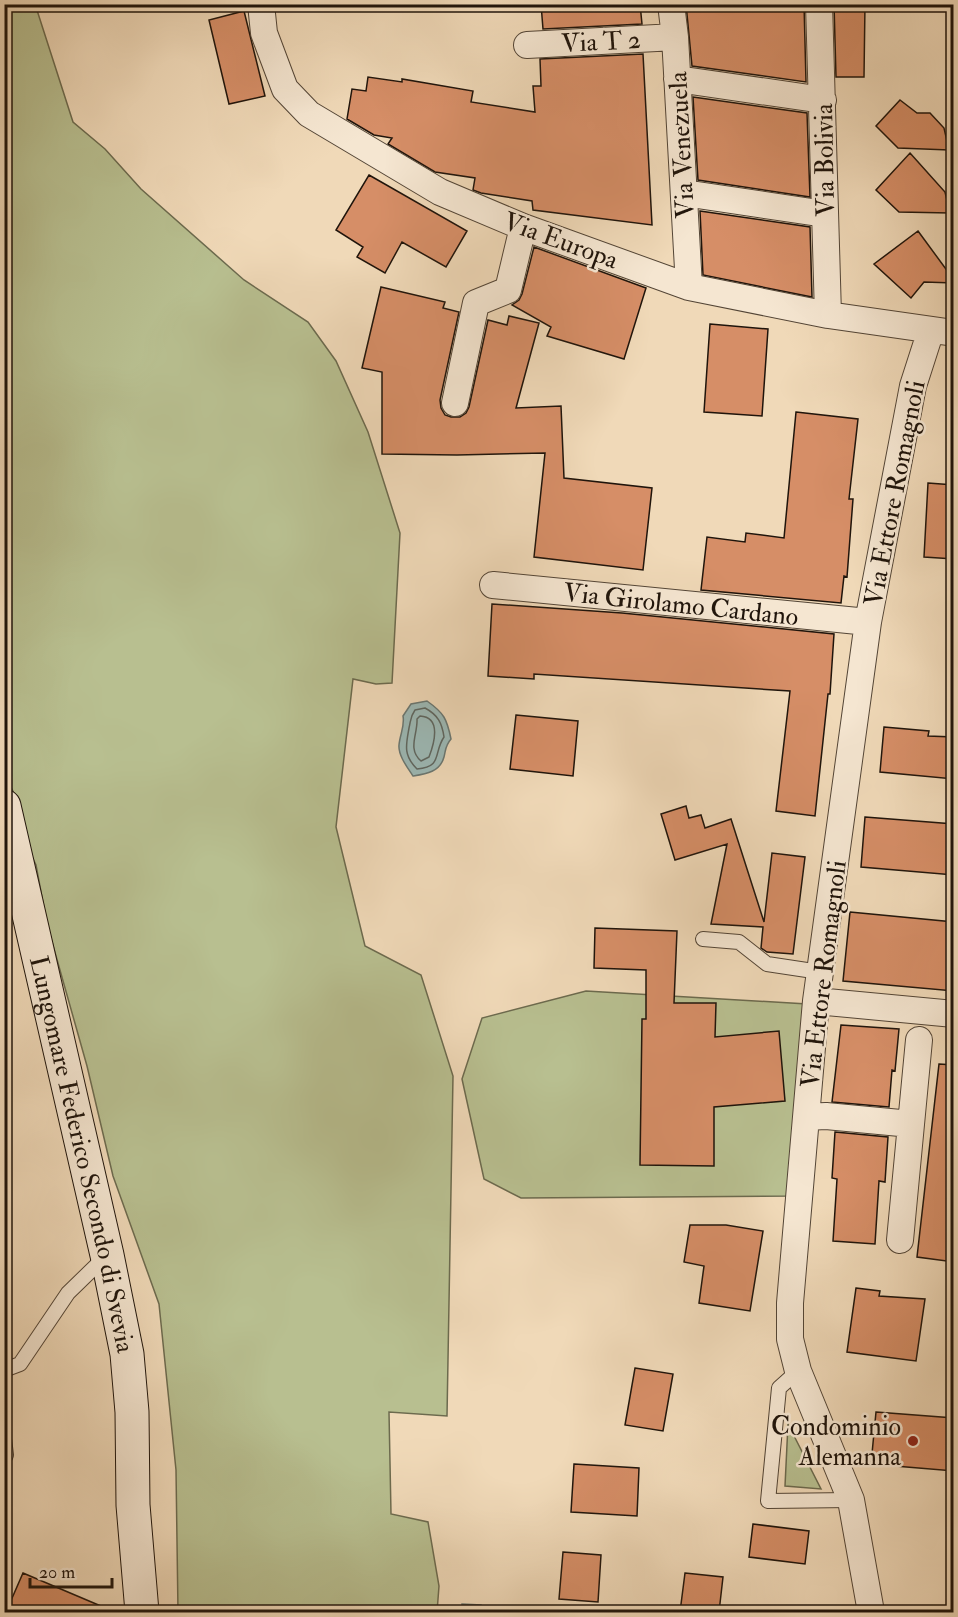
<svg xmlns="http://www.w3.org/2000/svg" width="958" height="1617" font-family="'IM FELL Double Pica',serif">
  <style>
    .green { fill: #b8bf90; stroke: #6c6a4e; stroke-width: 1.5 }
    .water { fill: #9cb9b6; stroke: #6a7772; stroke-width: 1.5 }
    .lines { fill: none; stroke-linecap: round; stroke-linejoin: round }
    .shore { stroke: #5e6660; stroke-width: 1.5 }
    .building { fill: #d68e67; stroke: #1f140b; stroke-width: 1.5 }
    .lane-casing { stroke: #534536; stroke-width: 16 }
    .street-casing { stroke: #534536; stroke-width: 28 }
    .secondary-casing { stroke: #1f140b; stroke-width: 35 }
    .lane { stroke: #f5e6d1; stroke-width: 14 }
    .street { stroke: #f5e6d1; stroke-width: 26 }
    .secondary { stroke: #f5e6d1; stroke-width: 33 }
    .poi-dot { fill: #8f2418; stroke: #f5e6d1; stroke-width: 2 }
    .labels { text-anchor: middle; stroke-width: 5; stroke-linejoin: round; paint-order: stroke }
    .street-label { font-size: 26px; fill: #1f140b; stroke: #f5e6d1 }
    .poi-label { font-size: 26px; fill: #1f140b; stroke: #f5e6d1; text-anchor: end }
  </style>
  <rect width="100%" height="100%" fill="#f0d9b8"/>
  <filter id="stains"><feTurbulence type="fractalNoise" baseFrequency=".00333" numOctaves="4"/><feColorMatrix values="0 0 0 0 .2 0 0 0 0 .09 0 0 0 0 .02 0 0 0 .5 -.17"/></filter>
  <radialGradient id="worn" r=".72"><stop offset=".6" stop-color="#630" stop-opacity="0"/><stop offset="1" stop-color="#630" stop-opacity=".3"/></radialGradient>
  <path class="green" d="M35,4l38,118 32,27 36,40 103,91 64,42 28,39 32,71 32,101 -8,150 -16,1 -23,-5 -17,148 29,119 56,29 32,101 -6,340 -58,-4 2,102 37,8 11,64 -2,26h-259l-2,-142 -17,-166 -46,-128 -26,-110 -40,-142 -11,-59 -16,-34 -4,-34 -11,-21 -1,-771z
    M586,991l221,13 -16,192 -270,2 -37,-19 -22,-100 20,-61z
    M788,1424l33,65 -36,-3z"/>
  <path class="water" d="M427,701c17,12 20,18 24,38 -6,7 -5,10 -7,18 -4,15 -18,17 -31,19 -6,-9 -15,-21 -14,-31 1,-11 6,-19 4,-29l8,-12z
    M462,1604l19,1v7h-19z"/>
  <g class="lines">
    <path class="shore" d="M425,708c13,7 17,15 19,29 -11,16 -1,30 -27,32 -14,-14 -11,-24 -8,-41 2,-8 1,-11 6,-18z
      M420,716c22,1 14,28 9,41l-8,4c-14,-12 -3,-27 -4,-42z"/>
  </g>
  <path class="building" d="M541,4h99l2,20 -99,5z
    M686,4h118l2,78 -114,-16z
    M834,4h31l-1,73h-28z
    M244,11l21,85 -36,8 -20,-84z
    M643,54l9,171 -119,-15 -1,-9 -51,-8 -8,-3 2,-12 -40,-6 -47,-28 4,-6 -18,-3 -27,-16 5,-30 14,2 2,-14 34,5v-3l71,12 -2,11 64,10 -2,-26h8l-1,-27z
    M693,97l114,16 3,84 -112,-17z
    M900,100l17,13h13l14,15 5,22 -51,-2 -22,-22z
    M910,153l35,39 5,21 -51,-1 -23,-22z
    M369,175l98,56 -21,36 -44,-25 -17,31 -28,-16 6,-10 -27,-17z
    M700,211l110,16 2,70 -109,-22z
    M918,231l36,49v3l-30,-1 -13,16 -37,-34z
    M534,247l112,41 -22,71 -77,-23 4,-9 -39,-22 7,-5 3,-6z
    M381,287l64,15 -2,6 16,4 -19,88 1,8 4,7 6,2h9l6,-4 3,-6 19,-87 19,5 2,-9 30,7 -23,85 45,-2 3,72 88,10 -9,82 -109,-13 11,-104 -88,2 -75,-1v-82l-20,-4z
    M710,324l58,5 -6,87 -58,-4z
    M796,412l62,7 -9,80h4l-6,78 -3,-1 -3,27 -140,-13 6,-53 38,5 1,-9 38,5z
    M928,483l26,2v74l-30,-2z
    M492,604l130,9 212,21 -4,60h-2l-13,122 -39,-5 14,-120 -256,-17v5l-46,-3z
    M516,715l62,6 -5,55 -63,-7z
    M884,727l45,4 -1,5 26,1v42l-74,-7z
    M686,806l3,12 12,-3 4,13 26,-9 33,103 8,-69 33,4 -12,97 -26,-2 -6,-4 2,-21 -52,-3 16,-80 -52,16 -14,-46z
    M865,817l89,7v51l-93,-8z
    M850,912l104,10v69l-111,-10z
    M595,928l82,3 -3,72h42l-1,34 64,-6 6,70 -71,6v59l-74,-1 2,-146h4v-49l-52,-2z
    M841,1025l58,4 -4,42 -3,-1 -3,37 -57,-5z
    M939,1064l15,1v197l-37,-5z
    M835,1132l53,5 -3,45 -6,-1 -4,63 -42,-3 4,-62 -5,-1z
    M690,1225h36l37,6 -13,80 -51,-8 5,-37 -20,-4z
    M856,1288l24,3 -1,5 46,3 -9,62 -69,-9z
    M635,1368l38,6 -10,57 -38,-6z
    M876,1412l78,6v53l-83,-7z
    M574,1464l65,4 -2,48 -66,-4z
    M753,1524l56,7 -4,33 -56,-7z
    M563,1552l38,3 -3,47 -39,-3z
    M23,1573l92,39h-109z
    M685,1573l38,4 -4,35h-39z"/>
  <g class="lines">
    <g class="lane-casing">
      <path id="lane" d="M703,939l36,3 28,22 53,8
        M4,1370l16,-6 48,-71 37,-36
        M798,1371l-19,17 -11,113 83,-1
        M4,1439l2,16 -2,4"/>
    </g>
    <g class="street-casing">
      <path id="street" d="M261,4l3,29 21,56 24,25 131,78 83,35 166,60 139,28 126,18
        M671,4l4,33 14,250
        M819,4l9,311
        M527,45l148,-8
        M677,79l146,21
        M684,193l141,21
        M455,403l21,-100 32,-13 15,-63
        M493,585l375,37
        M816,1001l138,13
        M806,1117l20,-1 85,8
        M900,1240l19,-200
        M871,1612l-20,-112 -53,-129 -8,-32v-36l26,-302 52,-379 45,-236 18,-56"/>
    </g>
    <g class="secondary-casing">
      <g id="secondary">
        <path id="s1" d="M4,806l103,449 20,99 5,58 1,93 9,107"/>
      </g>
    </g>
    <use href="#lane" class="lane"/>
    <use href="#street" class="street"/>
    <use href="#secondary" class="secondary"/>
  </g>
  <circle class="poi-dot" cx="913" cy="1441" r="6"/>
  <g class="labels">
    <g class="street-label">
      <text transform="translate(601 41) rotate(-3)" y="9">Via T 2</text>
      <text transform="translate(681 145) rotate(-93)" y="9">Via Venezuela</text>
      <text transform="translate(824 160) rotate(-91)" y="9">Via Bolivia</text>
      <text transform="translate(561 240) rotate(20)" y="9">Via Europa</text>
      <text transform="translate(894 493) rotate(-79)" y="9">Via Ettore Romagnoli</text>
      <text transform="translate(681 604) rotate(6)" y="9">Via Girolamo Cardano</text>
      <text transform="translate(823 974) rotate(-83)" y="9">Via Ettore Romagnoli</text>
      <text dy="9" stroke="none"><textPath href="#s1" startOffset="357">Lungomare Federico Secondo di Svevia</textPath></text>
    </g>
    <g class="poi-label">
      <text x="901" y="1435">Condominio<tspan x="901" dy="30">Alemanna</tspan></text>
    </g>
  </g>
  <rect width="958" height="1617" fill="none" stroke="#f0d9b8" stroke-width="24"/>
  <rect x="6" y="6" width="946" height="1605" fill="none" stroke="#1f140b" stroke-width="3"/>
  <rect x="12" y="12" width="934" height="1593" fill="none" stroke="#1f140b" stroke-width="1.5"/>
  <path d="M30 1578v9h82v-9" fill="none" stroke="#1f140b" stroke-width="3"/>
  <text x="39" y="1578" font-size="18" fill="#1f140b" stroke="#f5e6d1" stroke-width="4.5" paint-order="stroke">20 m</text>
  <rect width="100%" height="100%" filter="url(#stains)"/>
  <rect width="100%" height="100%" fill="url(#worn)"/>
</svg>
